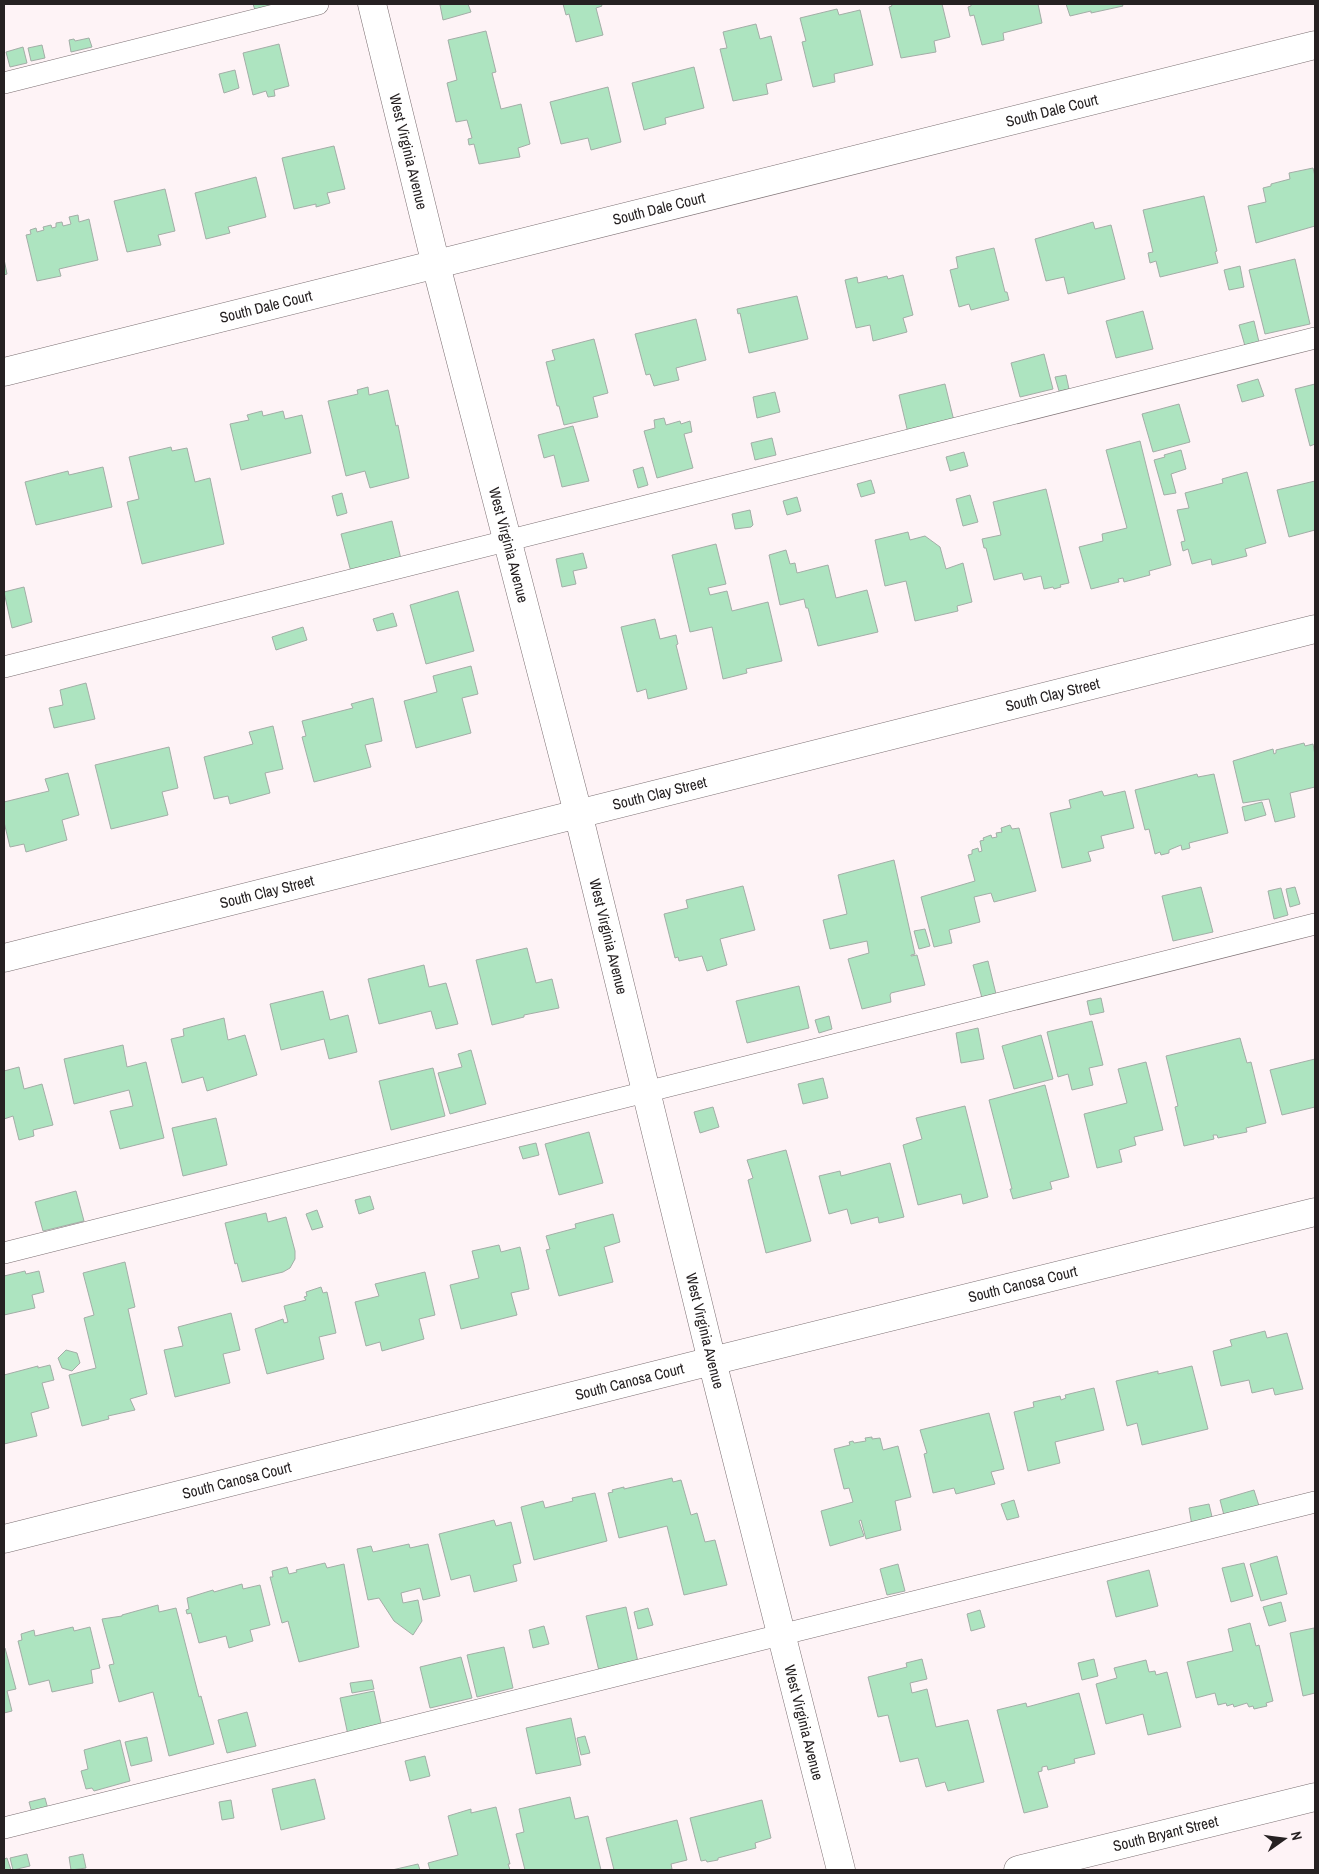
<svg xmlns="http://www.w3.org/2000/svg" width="1319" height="1874" font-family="'Archivo Narrow',sans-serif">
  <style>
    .building { fill: #ade4c0; stroke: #a3aea7 }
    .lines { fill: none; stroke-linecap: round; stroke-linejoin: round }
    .lane-casing { stroke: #7c7073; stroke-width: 22 }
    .street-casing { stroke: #7c7073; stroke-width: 29 }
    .lane { stroke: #fff; stroke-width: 21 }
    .street { stroke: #fff; stroke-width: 28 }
    .labels { text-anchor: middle; stroke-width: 5; stroke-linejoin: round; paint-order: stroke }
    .street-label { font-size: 15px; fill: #262122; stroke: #fef3f6 }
  </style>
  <rect width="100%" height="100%" fill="#fef3f6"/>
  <path class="building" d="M253,4h28l-26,6z
    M445,4h23l3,8 -28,8 -3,-15z
    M563,4h38l1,2 -6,2 7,27 -27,7 -7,-28 -3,1z
    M891,4h51l8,33 -16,4 2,11 -35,6 -12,-51 3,-1z
    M971,4h67l4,19 -39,10 1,7 -22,5 -8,-30 -4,1 -2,-9 3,-1z
    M1066,4h56l1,2 -32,7v-2l-21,5z
    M837,9l2,6 21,-5 13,55 -39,9 1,8 -22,5 -11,-45 4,-1 -6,-23z
    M756,24l4,15 11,-3 11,44 -16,4 2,10 -35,7 -13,-52 7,-1 -4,-16z
    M486,31l10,41 -4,1 9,36 20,-5 9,40 -12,4 2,9 -41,7 -5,-20 -5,1 -1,-6 4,-1 -5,-18 -11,2 -9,-39 10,-3 -9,-40z
    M89,38l3,9 -21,5 -2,-12 5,-1 1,2z
    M279,44l10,42 -15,4 1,6 -7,1 -2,-6 -13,4 -10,-42z
    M42,45l3,13 -14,3 -3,-13z
    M23,47l4,16 -17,4 -4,-15z
    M694,67l10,41 -39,10 1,6 -22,6 -12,-47z
    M235,70l4,18 -15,5 -5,-19z
    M608,87l13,55 -30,8 -3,-12 -27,6 -11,-42z
    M334,146l11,43 -18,4 3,10 -14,4v-3l-22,5 -12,-51z
    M1313,168l2,8v50l-59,17 -8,-37 18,-4 -3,-14 8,-2v-2l19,-5 -1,-6z
    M256,177l10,40 -38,10 2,6 -24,6 -11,-46z
    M165,189l10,42 -17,4 3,10 -34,7 -13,-51z
    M1204,196l13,55 -2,1 3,11 -58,14 -4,-16 -6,2 -2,-10 5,-1 -10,-42z
    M78,215l1,7 10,-3 9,41 -39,9 2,7 -24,5 -11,-46 5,-1 -1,-4 6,-2 1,4 7,-2 -1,-3 8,-2 1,3 4,-1v-4l6,-1 1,4 8,-2 -2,-7z
    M1093,222l2,7 16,-4 14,54 -57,15 -4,-17 -18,4 -11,-42z
    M994,248l11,44h2l2,8 -38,10 -2,-6 -10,3 -9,-37 8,-2 -2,-11z
    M4,259l3,15 -3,1z
    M1295,259l15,65 -45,10 -16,-64z
    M1240,266l4,21 -15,3 -5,-20z
    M903,275l10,40 -10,3 4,14 -34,9 -3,-16 -14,3 -11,-48 12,-3 1,6 29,-7 1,3z
    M797,296l11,43 -59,14 -9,-40 -2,1 -1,-5z
    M1143,311l10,38 -37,9 -10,-37z
    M696,319l10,41 -30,8 3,12 -25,6 -4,-12 -4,1 -11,-41z
    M1254,321l5,21 -14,4 -6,-21z
    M594,339l14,54 -15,4 5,20 -34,8 -5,-19h-2l-11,-44 9,-2 -3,-10z
    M1044,354l9,35 -33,8 -9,-34z
    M1066,375l3,14 -10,2 -4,-14z
    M1258,379l6,17 -22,6 -5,-17z
    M945,384l9,37 -46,12 -9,-38z
    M1315,384v60l-5,2 -15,-57z
    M368,387l1,8 19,-5 8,36 2,-1 11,53 -39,10 -5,-17 -19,5 -18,-75 30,-7 -1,-4z
    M775,392l5,20 -23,6 -4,-21z
    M1179,404l11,38 -37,10 -11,-38z
    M262,411l1,5 20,-5 2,8 17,-4 9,38 -70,17 -11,-46 19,-4 -2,-5z
    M664,418l2,7 14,-4 1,3 9,-3 2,11 -8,2 9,34 -36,10 -13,-47 11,-3 -1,-8z
    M573,426l16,55 -27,6 -8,-32 -10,3 -6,-23z
    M772,438l4,17 -21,5 -4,-17z
    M1140,441l31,124 -22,6 1,4 -26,7 -1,-4 -5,1 1,3 -28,7 -12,-42 24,-6 -1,-7 25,-6 -21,-78z
    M171,447l1,4 15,-3 8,34 15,-4 14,66 -82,20 -15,-62 12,-3 -10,-42z
    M1181,450l5,19 -15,5 5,19 -12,2 -10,-35 11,-3 -1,-2z
    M964,452l4,14 -18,5 -4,-14z
    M103,467l9,40 -76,18 -11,-43 43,-11 1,4z
    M643,467l5,18 -10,3 -5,-18z
    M1247,472l19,71 -21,6 2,7 -35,9 -1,-6 -19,5 -4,-15 -5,2 -2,-9 4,-1 -8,-31 12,-2 -4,-15 38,-10 -1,-4z
    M871,480l4,13 -14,4 -4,-13z
    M1315,481v49l-26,7 -12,-47z
    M1046,489l23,94 -9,2 1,2 -7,2 -1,-2 -9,2 -3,-13 -17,4 -2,-7 -28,7 -8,-32h-2l-2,-9 19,-4 -8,-33z
    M342,493l5,20 -10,3 -5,-20z
    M970,495l8,27 -15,4 -7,-27z
    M797,497l4,14 -14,4 -4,-14z
    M750,510l3,15 -2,2 -16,2 -3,-15z
    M392,521l9,38 -50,13 -10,-38z
    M908,532l2,8 15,-4 15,11 6,22 17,-6 9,39 -15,4 1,5 -43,10 -9,-40 -21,5 -10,-46z
    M716,544l10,40 -18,4 2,7 17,-4 5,20 36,-9 14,59 -36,8 1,4 -24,6 -11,-52 -22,5 -18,-77z
    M786,550l4,14 5,-1 2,10 31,-8 8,33 31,-8 11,42 -60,14 -10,-38h-2l-2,-9 -24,6 -11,-50z
    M583,553l4,15 -14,3 3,13 -14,3 -6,-28z
    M24,587l8,35 -20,6 -8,-36z
    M458,591l16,60 -48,13 -16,-59z
    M393,613l4,13 -20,5 -4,-12z
    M655,619l5,20 16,-4 2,9 -2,1 11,44 -39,10 -2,-10 -9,3 -16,-65z
    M303,627l4,13 -31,10 -4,-13z
    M471,666l7,28 -16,4 9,35 -55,15 -12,-47 33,-9 -4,-16z
    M86,683l9,36 -41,9 -5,-20 14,-3 -3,-15z
    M373,698l9,43 -17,4 6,22 -57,15 -12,-45 4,-1 -4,-15 51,-13 -2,-4z
    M273,726l10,43 -18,4 5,20 -40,11 -2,-8 -14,3 -10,-42 49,-13 -4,-12z
    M1304,743l1,3 8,-2 2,11v32l-25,6 5,24 -20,5 -6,-23 -26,4 -10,-42 40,-12 1,5 2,-1v-3z
    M169,747l9,41 -16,4 6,23 -57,14 -16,-64z
    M68,773l11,42 -17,5 5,20 -41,12 -2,-8 -14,3 -6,-25v-20l45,-11 -4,-12z
    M1197,774l1,3 16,-3 14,59 -39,10 1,5 -8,2 -1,-5 -12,5v3l-8,2 -1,-3 -5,2 -6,-25 -4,1 -10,-40z
    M1102,791l2,5 21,-5 9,37 -33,8 3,12 -16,4 3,9 -29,7 -12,-55 21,-5 -2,-8z
    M1262,802l4,13 -21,6 -3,-14z
    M1010,825l2,4 7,-1 17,63 -42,11 -3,-9 -17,4 6,25 -31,8 3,13 -18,4 -13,-50 54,-16 -7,-26 4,-1v-4l6,-2 1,4 3,-1 -2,-10 4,-1 -1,-2 8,-3 1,3 5,-1 -1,-4 6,-1 -1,-4z
    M894,860l21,94 -4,1v1l6,-1 8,30 -34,8 -1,2 1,7 -29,7 -14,-50 21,-6 -2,-12 -37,8 -7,-29 24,-6 -9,-39z
    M743,886l12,44 -35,9 7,26 -20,6 -5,-15 -23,5 -1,-4 -3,1 -11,-44 24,-6 -2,-8z
    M1201,887l12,45 -40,9 -11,-45z
    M1295,887l5,17 -10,3 -4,-18z
    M1281,888l7,27 -14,4 -6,-28z
    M925,929l5,17 -11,3 -5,-18z
    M527,948l9,35 16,-4 7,29 -35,7v2l-32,8 -16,-65z
    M988,961l8,33 -14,4 -9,-33z
    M424,965l5,22 17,-4 12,41 -22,5 -5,-18 -52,13 -11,-45z
    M799,986l10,42 -62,15 -11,-42z
    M323,991l7,29 18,-5 9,37 -28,7 -5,-20 -43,11 -11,-46z
    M1101,998l3,14 -14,3 -3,-14z
    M829,1016l3,13 -13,4 -4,-13z
    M224,1018l4,22 17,-5 12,40 -50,16 -4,-14 -21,6 -11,-44 13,-3 -1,-7z
    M1092,1021l11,44 -14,3 4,17 -21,5 -4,-16 -10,3 -11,-45z
    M978,1028l6,31 -23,4 -5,-30z
    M1041,1035l12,44 -39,10 -12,-43z
    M1240,1038l7,25 4,-1 15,61 -20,5 1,4 -29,6 -1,-3h-4l1,4 -30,7 -9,-39 3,-1 -12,-50z
    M123,1045l4,22 19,-5 18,76 -44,11 -10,-38 23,-5 -4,-16 -55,14 -10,-45z
    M471,1050l15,54 -36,10 -12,-41 24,-6 -4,-13z
    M1315,1059v48l-33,8 -12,-45z
    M1146,1062l17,68 -29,7 2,8 -17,5 3,12 -25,6 -13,-54 43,-11 -9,-34z
    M19,1067l5,22 18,-5 11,41 -20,5 1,6 -15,4 -6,-24 -9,3v-48z
    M433,1068l12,48 -54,14 -12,-49z
    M823,1078l5,20 -25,6 -5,-20z
    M1045,1085l24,92 -19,5 2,7 -39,10 -3,-10h2l-23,-89z
    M965,1106l23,91 -25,7 -2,-10 -43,11 -15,-60 19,-6 -6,-21z
    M713,1107l6,20 -19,6 -6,-21z
    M216,1118l11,47 -44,11 -11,-48z
    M589,1132l14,51 -44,12 -14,-51z
    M536,1143l3,12 -16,4 -4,-12z
    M786,1150l25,91 -45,12 -18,-73 5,-2 -6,-18z
    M890,1163l14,54 -25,6 -1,-6 -27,7 -4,-15 -18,5 -10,-38 21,-5 1,5z
    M76,1191l8,30 -41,10 -8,-29z
    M370,1196l4,13 -15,5 -4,-14z
    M317,1210l6,17 -11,3 -6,-16z
    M266,1213l2,9 18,-5 9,34v8l-5,9 -7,4 -41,10 -5,-19 -2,1 -10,-41z
    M613,1214l7,28 -16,5 9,35 -54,14 -13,-46 4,-1 -4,-13 30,-8 -1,-4z
    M499,1245l2,7 19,-5 4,17 5,25 -18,4 6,22 -56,14 -11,-44 29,-7 -7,-27z
    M125,1262l10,45 -7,2 19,85 -17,5 5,11 -27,6 1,3 -27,7 -13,-51 27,-7 -12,-50 10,-3 -11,-42z
    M25,1271l1,3 13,-3 5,21 -12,3 3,13 -31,7v-39z
    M425,1272l10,43 -16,4 5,20 -42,12 -2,-9 -14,4 -11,-44 24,-6 -4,-12z
    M321,1287l2,6 4,-1 9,41 -17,4 5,22 -57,15 -12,-45 28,-10 1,4 4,-1 -4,-16 22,-6 -2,-3 3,-1 -1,-4z
    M231,1313l9,37 -17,4 7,29 -55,14 -11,-47 19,-4 -5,-19z
    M1265,1331l2,7 20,-5 16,56 -28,6 -2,-7 -21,5 -3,-13 -28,6 -8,-35 19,-5 -2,-6z
    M66,1350l11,3 3,10 -8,8 -10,-3 -4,-10z
    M50,1365l4,15 -12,3 7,25 -18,5 6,23 -33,8v-69l34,-9v2z
    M1192,1366l16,63 -66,16 -5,-22 -10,3 -11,-45 42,-10v3z
    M1094,1388l10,42 -49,12 5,21 -32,8 -14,-59 20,-5 -1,-5 27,-6 1,4 5,-2 -1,-3z
    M989,1413l15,56 -13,3 4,12 -39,10 -2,-6 -21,5 -9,-39 3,-1 -7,-23z
    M872,1437v2l8,-1 3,12 15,-4 13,51 -16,4 6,29 -35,9 -5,-19 -2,1 5,15 -34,10 -9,-35 32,-9 -4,-14 -5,1 -10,-40 16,-4 -1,-3 4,-1 1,2 12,-2 -1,-3z
    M672,1478l1,4 8,-2 10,35 6,-2 8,29 10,-2 12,45 -43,10 -17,-69 -48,12 -11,-45 5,-1 -1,-2 12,-3v2z
    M1254,1490l6,19 -35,10 -5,-19z
    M595,1493l12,48 -73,19 -13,-53 22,-6 2,7 28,-7 -1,-3z
    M1014,1500l5,17 -12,3 -6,-16z
    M1209,1504l4,17 -21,5 -3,-18z
    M494,1520l2,6 15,-4 10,41 -8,2 4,16 -43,11 -4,-17 -19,5 -12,-46z
    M409,1544l1,4 18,-4 12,52 -17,4 -3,-12 -19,5 2,10 15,-3 4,21 -9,14 -19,-14 -15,-23 -11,2 -11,-51 14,-3 2,6z
    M1277,1556l10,38 -26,7 -11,-37z
    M325,1563l2,5 17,-4 15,83 -60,15 -11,-41 -6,2 -12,-46h3l-1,-6 15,-4 2,7 8,-2 -1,-2z
    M1244,1563l9,33 -22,6 -9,-34z
    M898,1564l7,27 -18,4 -7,-26z
    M1149,1570l9,36 -42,11 -9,-36z
    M242,1584l1,5 17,-4 10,40 -20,5 3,11 -24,7 -3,-12 -27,7 -8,-30 -4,1 -1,-4 3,-1 -2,-11 26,-8 1,2z
    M1281,1602l5,19 -17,5 -6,-19z
    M158,1605l1,7 17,-4 23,89 2,-1 13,48 -45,12 -16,-64 -34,10 -10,-37 5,-1 -12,-45 20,-3v-1z
    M626,1607l12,55 -39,9 -13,-55z
    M648,1608l5,17 -15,4 -4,-17z
    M980,1610l5,17 -14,4 -4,-17z
    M1250,1623l6,23 3,-1 14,56 -7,2 1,3 -13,3 -1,-3 -4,1 -2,-4 -13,4 -1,-3 -6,2 -1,-3 -8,2 -3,-12 -19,5 -9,-36 46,-11 -5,-22z
    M544,1626l5,18 -16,4 -4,-18z
    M73,1627l1,4 16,-4 10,41 -9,2 2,13 -41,9 -3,-12 -20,5 -11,-44 4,-1 -1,-6 13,-4 1,6z
    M1314,1628l1,65 -12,3 -13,-63z
    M504,1647l9,41 -36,9 -10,-42z
    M4,1648h1l11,41 -9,2 5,20 -8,2z
    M461,1657l11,41 -42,10 -10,-41z
    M922,1659l5,20 -17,4 2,10 15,-4 9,38 32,-7 16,62 -36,9 -3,-9 -19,5 -8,-29 -18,4 -12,-47 -10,2 -10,-40 39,-10 -1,-4z
    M1094,1659l4,17 -16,4 -4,-17z
    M1146,1660l3,12 6,-1 1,4 11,-3 14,55 -33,8 -5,-21 -37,10 -10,-40 21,-6 -3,-10z
    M372,1680l2,9 -22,4 -2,-10z
    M374,1691l8,37 -34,7 -8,-37z
    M1079,1693l16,61 -21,5 1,4 -27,7 -1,-4 -5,1v4l-4,1 10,35 -24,6 -27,-103 29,-7 1,4z
    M247,1712l9,34 -29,7 -9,-33z
    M571,1718l10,47 -45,9 -10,-46z
    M585,1736l5,17 -9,2 -4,-17z
    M147,1737l5,24 -21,5 -6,-24z
    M120,1740l10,41 -36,10 -2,-3 -6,1 -5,-18 7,-2 -4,-19z
    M425,1756l5,20 -20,5 -5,-20z
    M315,1779l10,40 -44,11 -9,-41z
    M570,1797l5,22 13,-3 13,54h-76l-9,-36 8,-2 -5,-23z
    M45,1798l3,11 -16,4 -3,-11z
    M231,1800l3,18 -12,2 -3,-18z
    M762,1800l9,38 -16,5 1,5 -38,10v2l-11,2 -1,-2 -5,1 -11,-43z
    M496,1807l14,57h-2l2,6h-80l-2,-7 30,-8 -10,-39 23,-7v4z
    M677,1820l10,40 -16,4 1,5 -5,1h-53l-8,-32z
    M27,1854l3,12 -17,4 -3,-12z
    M83,1854l3,14 -15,2 -2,-13z
    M7,1858l4,12h-7v-11z
    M418,1864l2,6h-28z"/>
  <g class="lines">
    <g class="lane-casing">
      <path id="lane" d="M4,83l314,-79
        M4,667l1311,-329
        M4,1253l1311,-329
        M4,1828l1311,-326"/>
    </g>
    <g class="street-casing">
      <g id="street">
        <path id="s1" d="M372,4l64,261 142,548 134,548 129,509"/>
        <path id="s2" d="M4,372l1311,-327"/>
        <path id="s3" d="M4,958l1311,-329"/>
        <path id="s4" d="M4,1539l708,-178 603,-149"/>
        <path id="s5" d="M1018,1870l297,-73"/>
      </g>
    </g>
    <use href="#lane" class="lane"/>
    <use href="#street" class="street"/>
  </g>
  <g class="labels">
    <g class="street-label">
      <text dy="5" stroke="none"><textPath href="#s2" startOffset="1080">South Dale Court</textPath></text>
      <text dy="5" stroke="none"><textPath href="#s1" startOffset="152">West Virginia Avenue</textPath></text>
      <text dy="5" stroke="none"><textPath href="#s2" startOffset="675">South Dale Court</textPath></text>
      <text dy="5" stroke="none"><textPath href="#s2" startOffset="270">South Dale Court</textPath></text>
      <text dy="5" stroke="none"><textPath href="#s1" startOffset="558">West Virginia Avenue</textPath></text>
      <text dy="5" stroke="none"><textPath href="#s3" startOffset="1081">South Clay Street</textPath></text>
      <text dy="5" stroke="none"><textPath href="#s3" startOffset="676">South Clay Street</textPath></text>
      <text dy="5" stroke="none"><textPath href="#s3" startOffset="271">South Clay Street</textPath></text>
      <text dy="5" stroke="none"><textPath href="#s1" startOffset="962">West Virginia Avenue</textPath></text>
      <text dy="5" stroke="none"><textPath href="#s4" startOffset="1050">South Canosa Court</textPath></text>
      <text dy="5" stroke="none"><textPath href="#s1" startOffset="1368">West Virginia Avenue</textPath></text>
      <text dy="5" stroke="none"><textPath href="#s4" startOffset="645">South Canosa Court</textPath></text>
      <text dy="5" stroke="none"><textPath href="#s4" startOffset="240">South Canosa Court</textPath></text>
      <text dy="5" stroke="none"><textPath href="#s1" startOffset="1772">West Virginia Avenue</textPath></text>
      <text dy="5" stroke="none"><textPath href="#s5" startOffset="152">South Bryant Street</textPath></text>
    </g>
  </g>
  <rect width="1319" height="1874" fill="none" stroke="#262122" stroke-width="10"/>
  <g transform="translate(1284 1839) rotate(76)" stroke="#fef3f6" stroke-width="4" paint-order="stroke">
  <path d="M0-4L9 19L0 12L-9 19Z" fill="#262122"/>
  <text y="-8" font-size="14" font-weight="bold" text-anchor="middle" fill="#262122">N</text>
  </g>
</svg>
